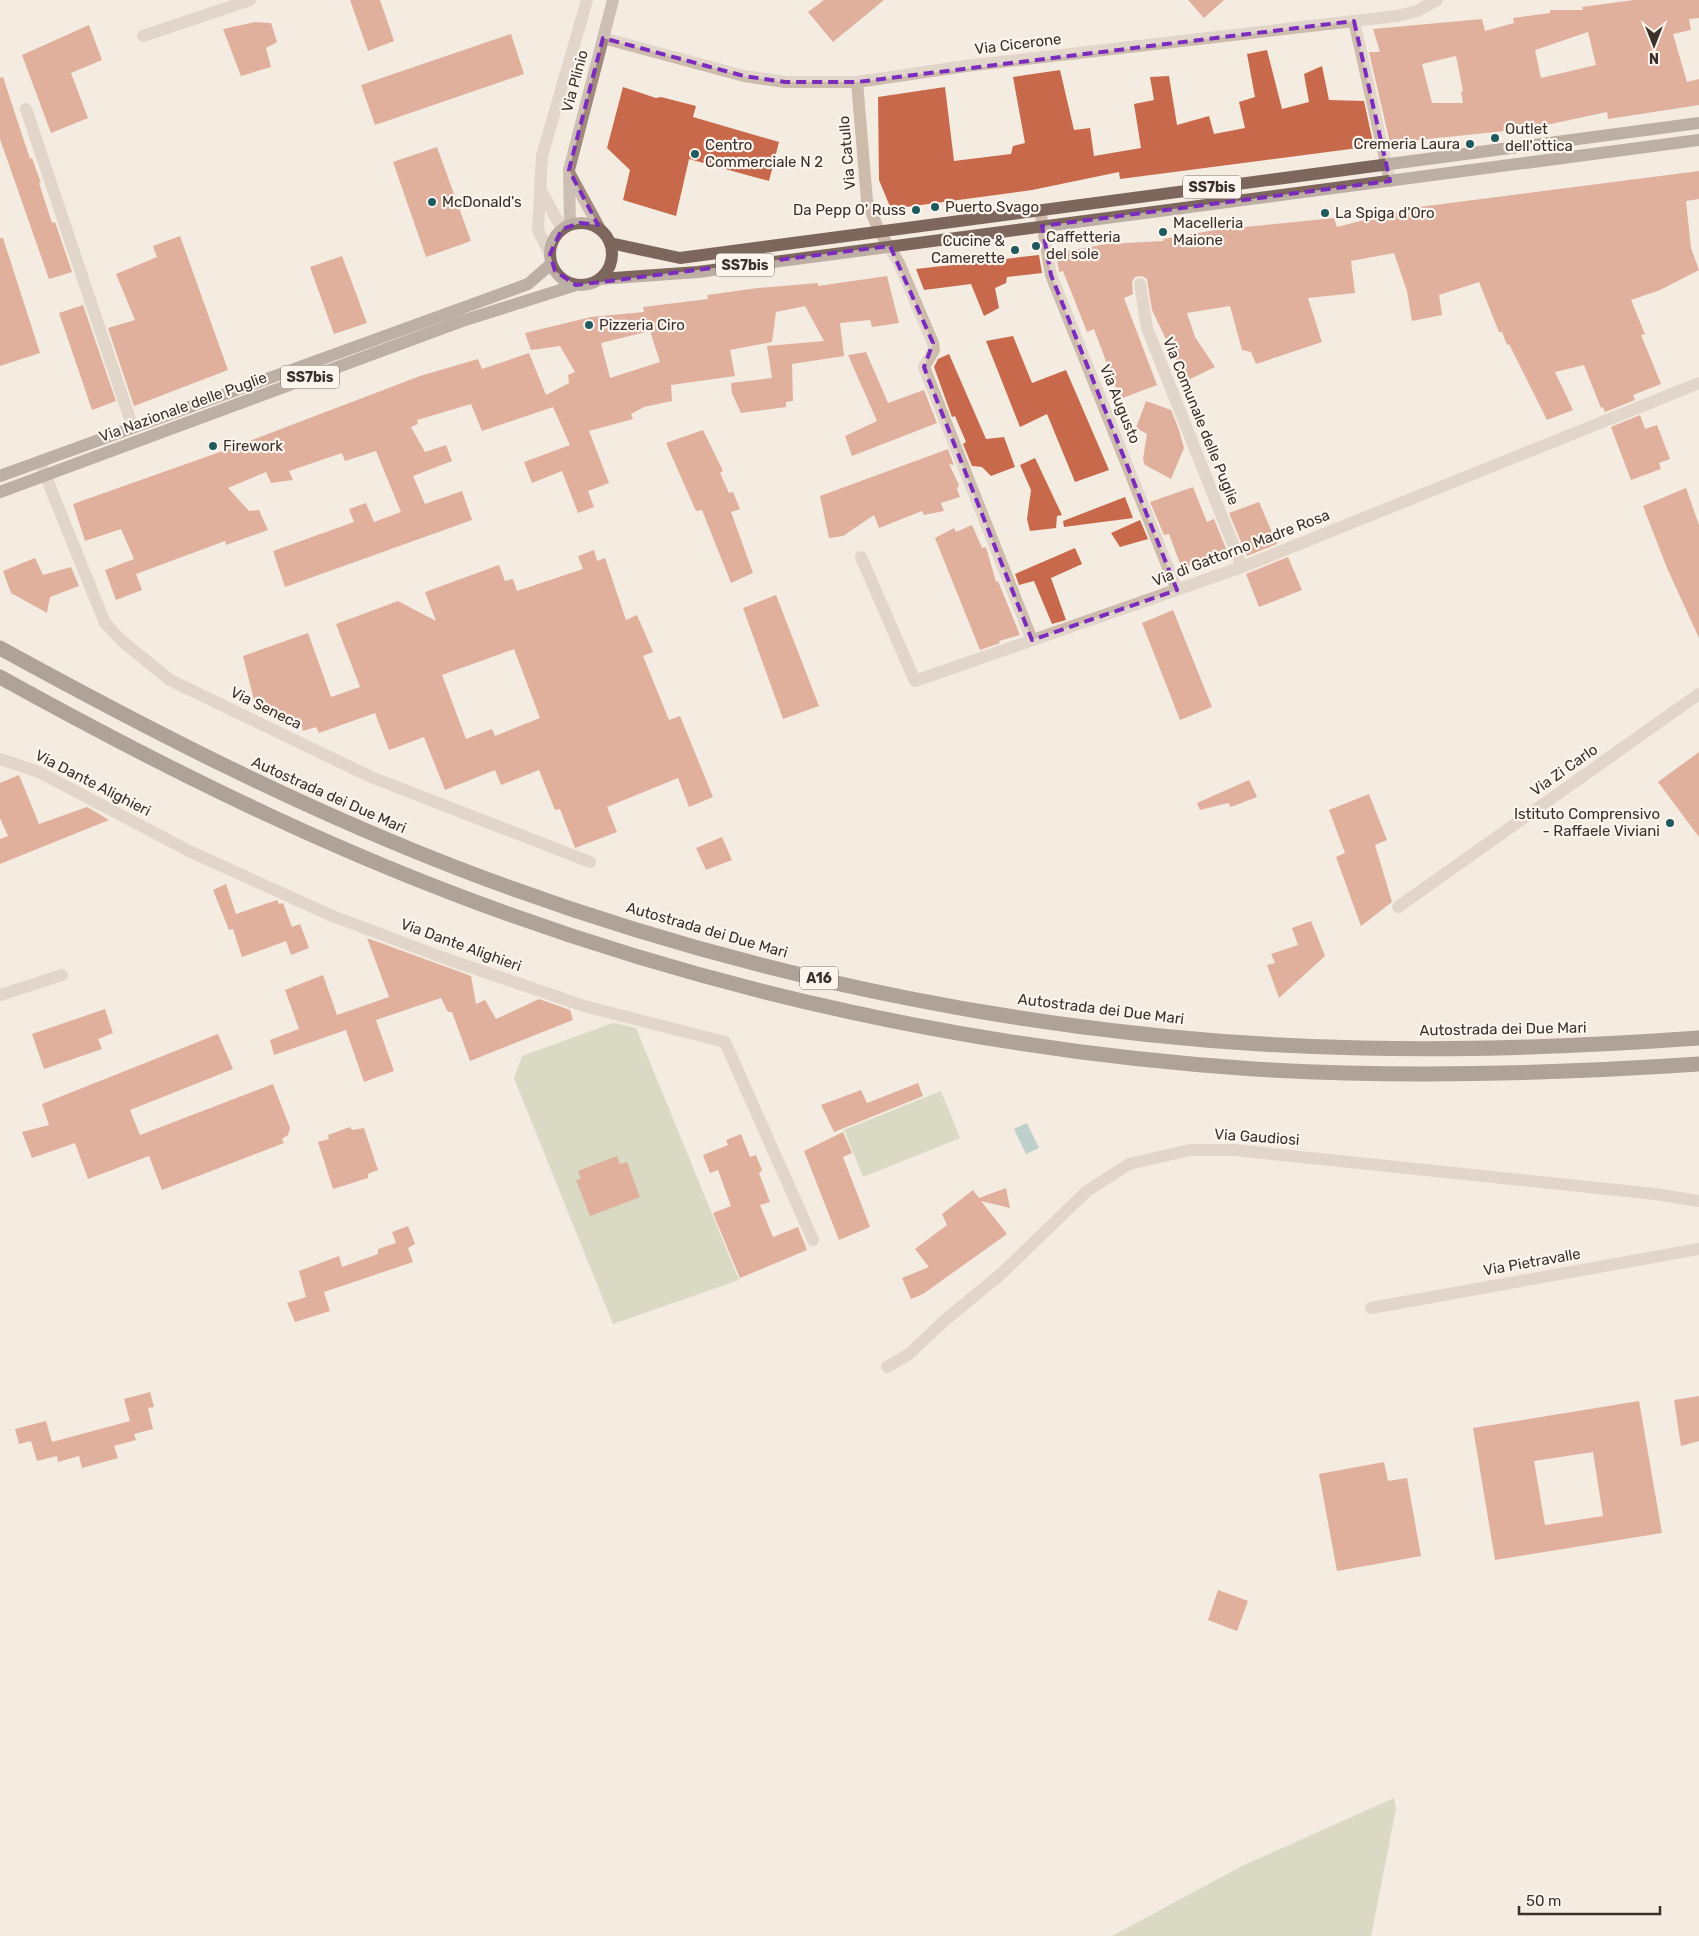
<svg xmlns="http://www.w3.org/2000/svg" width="1699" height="1936" font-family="Rubik,sans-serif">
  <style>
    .green { fill: #b8c4a0 }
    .water { fill: #7fb0b2 }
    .building { fill: #c8694b; fill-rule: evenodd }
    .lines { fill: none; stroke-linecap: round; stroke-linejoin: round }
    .street { stroke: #cdbbac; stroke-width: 12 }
    .secondary { stroke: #a18a7d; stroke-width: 12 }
    .primary { stroke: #7d675c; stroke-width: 12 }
    .highway { stroke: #5c4a42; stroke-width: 15 }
    .marked { fill: none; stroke: #7b2cbf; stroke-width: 4; stroke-dasharray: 10 6; stroke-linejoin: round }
    .poi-dot { fill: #1f5a5e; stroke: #fbf5ee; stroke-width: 2 }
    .labels { text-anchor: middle; stroke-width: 4.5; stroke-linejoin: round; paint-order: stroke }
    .shield { fill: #fbf5ee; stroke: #756b66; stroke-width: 1 }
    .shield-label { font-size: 14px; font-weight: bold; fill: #3b302b }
    .street-label { font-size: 15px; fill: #3b302b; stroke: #fbf5ee }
    .poi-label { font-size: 15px; fill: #3b302b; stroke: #fbf5ee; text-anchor: start }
  </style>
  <rect width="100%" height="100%" fill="#f4ebe1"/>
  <path class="green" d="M613,1023l23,5 103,252 -126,44 -99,-246 8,-22z
    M941,1091l19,47 -97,39 -19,-47z
    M1394,1798l2,11 -25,127h-259l132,-71z"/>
  <path class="water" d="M1027,1123l12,25 -13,6 -12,-25z"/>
  <path class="building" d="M350,0h30l14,41 -26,10z
    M824,0h60l-51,42 -25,-30z
    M1188,0h36l-20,18z
    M1634,0h65v18l-10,1 2,11 -18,4 14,48 12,-3v26l-91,14 -1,-7 -75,16 -142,15 -21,-91h11l-7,-23 109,-10 3,12 29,-8 -1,-5 37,-5v-3h33l-1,-3zM1588,32l8,33 -55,13 -6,-28zM1456,56l7,35 -2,1 2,11h-31l-10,-39z
    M255,22l16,1 6,19 -11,6 5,19 -30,9 -18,-47z
    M89,25l13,35 -31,13 17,45 -37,15 -29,-78z
    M511,34l13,40 -149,51 -14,-40z
    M1267,50l15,59 27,-7 -5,-28 18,-8 7,34 35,1 8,37 -6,9 -246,32 -1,-7 -87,18 -141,19 -12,-29 -1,-83 67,-10 9,74 57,-7 2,-8 12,-3 -12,-66 47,-7 14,60 16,-2 4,28 47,-8 -7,-44 20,-4 -4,-23 19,-1 8,49 32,-9 5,18 31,-6 -6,-26 16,-5 -8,-43z
    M3,77l27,82 2,-1 9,25h-2l13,40 3,-1 17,50 -23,7 -49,-140v-61z
    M623,87l33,11 5,-1 35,9 -3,11 86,25 -10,39 -80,-22 -13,57 -53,-16 7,-30 -23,-22z
    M437,147l34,94 -45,16 -33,-95z
    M1699,171v28l-13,2 5,47 8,22 -39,20 -29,10 14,34 -4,1 20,49 -28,11 2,5 -30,12 -2,-5 -2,1 -17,-43 -29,7 18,38 -26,10 -38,-76 -2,1 -5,-13h-3l-20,-50 -40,13 3,20 -30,6 -5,-30 -13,-38 -43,8 4,32 -47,5 14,44 -66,22 -5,-12 -9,-2 -12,-44 -43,7 8,24 20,30 -29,14 -34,-71 -5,-31 -5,-3 -7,1 -3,5 1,12 -9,4 33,87 -37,14 -26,-70 -7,3 -24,-61 -4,1 -3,-19 50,-9 58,-3 -1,-2 52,-9 119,-12 3,9 74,-19z
    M180,236l48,134 -94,36 -26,-78 27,-8 -19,-46 41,-17 -4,-11z
    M0,238h3l37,115 -40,13z
    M1039,255l3,18 -35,4 -1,6 -11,5 4,20 -15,8 -13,-32 -47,6 -8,-21z
    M342,256l25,67 -33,11 -24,-67z
    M887,276l12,47 -27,4 -2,-7 -30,3 4,33 -52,8 1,37 -7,1v5l-45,6 -9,-20 -1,-10 41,-5 -5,-32 57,-5 -19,-35 -29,6 -4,30 -42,8 5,26 -64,9 1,16 -28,6 -13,7 2,5 -44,12 20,52 -21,8 6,16 -16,6 -16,-42 -30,12 -8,-21 46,-17 -17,-38 -71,24 -11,-27 -54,16 1,4 -7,3 14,25 21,-7 6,16 -39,15 12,28 37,-13 10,29 -187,67 -12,-36 81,-29 -5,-13 17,-6 8,19 27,-10 -25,-61 -31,10 -3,-8 -53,18 4,9 -22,3 -5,-11 -38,16 21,23 10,-1 9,20 -42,15 -1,-4 -89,33 6,16 -26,10 -11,-30 29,-11 -13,-30 -36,12 -12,-37 161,-57 186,-71 58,-17 4,10 47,-16 17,42 23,-12 -1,-8 7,-3 -15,-26 -29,4 -6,-17 66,-16 53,-5 -1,-5 65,-8 -1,-4 51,-7 60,-5v3zM650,331l10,31 -50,16 -9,-35z
    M83,305l33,96 -24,9 -33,-97z
    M1013,336l19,47 34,-13 43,100 -34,12 -28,-68 -27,13 -34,-86z
    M866,352l22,51 36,-13 13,33 -85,33 -7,-20 32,-15 -29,-66z
    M949,354l37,85 18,-2 11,30 -24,9 -9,-9 -10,-1 -9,-22 3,-2 -11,-26 -3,1 -18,-50 4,-8z
    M1146,401l25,9 8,20 5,18 -13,31 -26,-14 -2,-6 4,-25 -11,-6z
    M1640,415l5,14 12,-4 13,34 -11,4 2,6 -30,11 -20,-53z
    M703,430l20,41 -3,2 9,20 4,-1 7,17 -9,3 22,61 -22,10 -29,-73 -6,1 -30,-68z
    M948,449l6,16 -5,-1 10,21 -2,4 3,8 -19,6 3,8 -20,4 -2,-4 -43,17 -5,-13 -31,21 -14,2 -9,-42z
    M1035,458l27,57 -5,1 -1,12 -26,3 -3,-12 4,-29 -11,-25z
    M1193,487l14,35 7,-3 15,37 -25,9 -4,-5 -18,9 -13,-35 -5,1 -14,-33z
    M1686,488l13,37v113l-32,-70 -24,-62z
    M1125,497l8,21 -69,9 -1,-6z
    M1259,502l18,42 -30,12 -18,-43z
    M1140,520l8,19 -28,8 -9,-14z
    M972,525l10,23 4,-1 10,35 2,-1 22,54 -21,6 1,2 -20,7 -45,-112 19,-10 2,4z
    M1075,548l7,16 -31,14 15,42 -14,4 -18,-43 -15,4 -4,-11z
    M594,550l3,11 8,-3 21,62 11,-5 16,37 -10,4 26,64 11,-4 33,81 -24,10 -11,-29 -71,29 10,25 -42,16 -15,-39 -5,1 -16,-40 -38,15 -6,-15 -50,20 -21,-53 -35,13 -14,-37 -56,20 -3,-6 -13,4 -2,-8 -12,4 -33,-19 -13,-52 65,-23 23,64 29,-10 -24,-63 62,-23 38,20 -11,-29 74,-27 6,16 8,-2 4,12 66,-22 -5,-13zM514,649l26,69 -45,18 -3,-7 -26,10 -24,-64z
    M1288,557l14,33 -43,17 -13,-33z
    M35,558l8,17 28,-8 8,19 -29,11 -3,16 -36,-20 -8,-22z
    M776,595l43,111 -36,13 -40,-111z
    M1173,610l39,97 -32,13 -38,-97z
    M1699,752v85l-41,-55z
    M19,775l20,49 48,-17 22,13 -109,44v-25l8,-3 -8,-18v-35z
    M1249,780l8,17 -26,10 -3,-4 -28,7 -3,-7z
    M1369,794l18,46 -12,5 17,57 -31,24 -25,-69 9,-4 -16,-43z
    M722,837l10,23 -26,10 -10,-22z
    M226,884l10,30 41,-14 2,4 4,-1 9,24 8,-3 9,24 -18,7 -5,-14 -44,16 -9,-28 -4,1 -16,-40z
    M1311,921l14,35 -46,42 -12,-33 8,-2 -4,-9 27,-9 -6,-17z
    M367,938l104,38 5,28 9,-4 11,19 43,-20 31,11 3,10 -103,41 -18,-49h-4l-7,-14 -65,22 18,51 -30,11 -18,-52 -72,25 -4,-15 29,-11 -14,-39 38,-15 14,40 52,-18z
    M105,1009l8,24 -15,6 4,10 -58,20 -12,-35z
    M218,1034l15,35 -103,41 10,25 133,-51 17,44 -2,7 -6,4 2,4 -122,47 -13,-34 -61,23 -13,-36 -43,15 -10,-26 27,-7 -7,-21z
    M918,1083l5,13 -89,36 -13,-27 40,-15 6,13z
    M350,1127l2,3 12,-2 14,42 -10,4v4l-35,11 -15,-47 11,-3 -1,-4z
    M843,1132l9,21 -9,4 27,70 -31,13 -35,-89z
    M741,1134l9,23 6,-2 6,15 -3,3 11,29 -10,3 13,32 25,-10 9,23 -67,28 -27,-65 18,-7 -13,-36 -8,3 -7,-18 25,-10 -2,-5z
    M617,1156l3,8 7,-2 13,35 -50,19 -14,-36 5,-1 -3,-8z
    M1006,1188l4,20 -29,-7 26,33 -84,60 -12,5 -9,-21 27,-11 -14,-18 32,-24 -5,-11 31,-24 6,8z
    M408,1226l7,18 -7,4 5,14 -89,30 6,19 -35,11 -8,-19 19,-6 -7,-26 40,-15 3,11 36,-13v-5l18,-6 -4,-11z
    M150,1392l4,15 -6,1 5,21 -19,5 2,6 -22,6 4,12 -36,10 -3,-12 -21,6 -1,-6 -20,5 -6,-20 -12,3 -4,-15 31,-8 6,21 78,-21 -6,-22z
    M1699,1396v45l-18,5 -7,-46z
    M1639,1401l23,132 -167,27 -22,-132zM1593,1452l10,64 -58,9 -11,-64z
    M1384,1462l4,19 19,-3 14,78 -84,15 -18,-97z
    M1218,1590l30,11 -11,30 -29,-11z"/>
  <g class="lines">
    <path class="street" d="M1354,21l36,160
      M143,36l107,-36
      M603,38l141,38 41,6h72l109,-16 431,-50 20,-5 20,-11
      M857,82l10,119 12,30 20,32 34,80 1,7 -10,17 108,273
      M26,109l107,319
      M540,189l22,40
      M1040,210l11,65 126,315
      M550,254l-12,-24 4,-74 45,-156
      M1140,284l7,44 95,239
      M40,462l65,161 17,18 48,39 201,97 219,85
      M861,557l54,124 327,-114 457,-184
      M0,759l39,13 150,79 141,64 114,43 140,48 141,36 88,198
      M1398,907l301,-213
      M0,995l62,-20
      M1371,1308l328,-59
      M887,1367l22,-13 35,-33 57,-47 86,-83 42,-27 61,-14h45l420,44 44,7"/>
    <path class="secondary" d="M570,174l30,55
      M570,224l-1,-54 44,-170"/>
    <path class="primary" d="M550 254a31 31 0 1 1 62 0a31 31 0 1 1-62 0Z
      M610,243l70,15 1019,-135
      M600,279l98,-7 1001,-132
      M0,476l528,-192 23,-20
      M0,492l462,-171 114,-36"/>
    <path class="highway" d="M0,648c151,83 303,161 465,223 282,108 594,171 896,177 113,3 225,-2 338,-10
      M0,677c148,82 299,158 457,218 254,97 526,156 797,174 149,9 297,5 445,-5"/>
  </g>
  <path d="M0 0H1699V1936H0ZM1354,21l36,160 -348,45 9,49 126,315 -145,50 -104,-262 -4,-11 9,-24 -43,-97 -314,39 -21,-14 -5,-17 12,-25 18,-6 18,2 -29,-55 34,-132 141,38 41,6h72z" fill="#f4ebe1" fill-opacity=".55" fill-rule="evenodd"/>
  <path class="marked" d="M1354,21l36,160 -348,45 9,49 126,315 -145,50 -104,-262 -4,-11 9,-24 -43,-97 -314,39 -21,-14 -5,-17 12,-25 18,-6 18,2 -29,-55 34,-132 141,38 41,6h72z"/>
  <g class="poi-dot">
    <circle cx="1495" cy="138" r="5"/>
    <circle cx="1470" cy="144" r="5"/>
    <circle cx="695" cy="154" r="5"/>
    <circle cx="432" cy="202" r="5"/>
    <circle cx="935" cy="207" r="5"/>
    <circle cx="916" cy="210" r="5"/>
    <circle cx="1325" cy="213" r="5"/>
    <circle cx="1163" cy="232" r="5"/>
    <circle cx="1036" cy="246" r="5"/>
    <circle cx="1015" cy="250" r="5"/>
    <circle cx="589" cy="325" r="5"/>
    <circle cx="213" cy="446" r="5"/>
    <circle cx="1670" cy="823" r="5"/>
  </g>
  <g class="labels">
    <g class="shield">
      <rect x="1183" y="175.5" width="58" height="23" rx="4"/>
      <rect x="716" y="253.5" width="58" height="23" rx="4"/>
      <rect x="281" y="365.5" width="58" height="23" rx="4"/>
      <rect x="800" y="966.5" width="38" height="23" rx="4"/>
    </g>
    <g class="shield-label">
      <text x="1212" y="192">SS7bis</text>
      <text x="745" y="270">SS7bis</text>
      <text x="310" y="382">SS7bis</text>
      <text x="819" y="983">A16</text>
    </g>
    <g class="street-label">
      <text transform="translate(1018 44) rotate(-7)" y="5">Via Cicerone</text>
      <text transform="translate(575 81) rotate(-75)" y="5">Via Plinio</text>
      <text transform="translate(847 153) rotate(-95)" y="5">Via Catullo</text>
      <text transform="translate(1120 404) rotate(68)" y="5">Via Augusto</text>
      <text transform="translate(183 407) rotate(-20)" y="5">Via Nazionale delle Puglie</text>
      <text transform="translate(1201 421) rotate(68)" y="5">Via Comunale delle Puglie</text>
      <text transform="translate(1241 548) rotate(-21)" y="5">Via di Gattorno Madre Rosa</text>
      <text transform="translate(266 708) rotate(26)" y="5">Via Seneca</text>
      <text transform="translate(1564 770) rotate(-35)" y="5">Via Zi Carlo</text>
      <text transform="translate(93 783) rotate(27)" y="5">Via Dante Alighieri</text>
      <text transform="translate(329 795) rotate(24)" y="5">Autostrada dei Due Mari</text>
      <text transform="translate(707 930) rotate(16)" y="5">Autostrada dei Due Mari</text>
      <text transform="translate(461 945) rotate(20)" y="5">Via Dante Alighieri</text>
      <text transform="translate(1101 1009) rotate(7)" y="5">Autostrada dei Due Mari</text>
      <text transform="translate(1503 1029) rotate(-1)" y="5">Autostrada dei Due Mari</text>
      <text transform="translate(1257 1137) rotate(4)" y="5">Via Gaudiosi</text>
      <text transform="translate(1532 1262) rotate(-10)" y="5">Via Pietravalle</text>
    </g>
    <g class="poi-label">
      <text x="1505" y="134">Outlet<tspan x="1505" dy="17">dell'ottica</tspan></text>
      <text x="1460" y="149" text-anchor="end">Cremeria Laura</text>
      <text x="705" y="150">Centro<tspan x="705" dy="17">Commerciale N 2</tspan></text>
      <text x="442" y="207">McDonald's</text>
      <text x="945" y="212">Puerto Svago</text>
      <text x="906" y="215" text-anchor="end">Da Pepp O' Russ</text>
      <text x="1335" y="218">La Spiga d'Oro</text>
      <text x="1173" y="228">Macelleria<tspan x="1173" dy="17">Maione</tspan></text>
      <text x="1046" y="242">Caffetteria<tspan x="1046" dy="17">del sole</tspan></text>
      <text x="1005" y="246" text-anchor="end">Cucine &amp;<tspan x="1005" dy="17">Camerette</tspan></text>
      <text x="599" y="330">Pizzeria Ciro</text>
      <text x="223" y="451">Firework</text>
      <text x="1660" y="819" text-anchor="end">Istituto Comprensivo<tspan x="1660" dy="17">- Raffaele Viviani</tspan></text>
    </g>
  </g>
  <g transform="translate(1654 45) rotate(180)" stroke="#fbf5ee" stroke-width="4" paint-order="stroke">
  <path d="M0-4L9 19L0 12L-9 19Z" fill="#3b302b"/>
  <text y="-8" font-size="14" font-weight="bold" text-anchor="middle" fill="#3b302b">N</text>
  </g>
  <path d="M1519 1906v8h141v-8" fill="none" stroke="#3b302b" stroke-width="2.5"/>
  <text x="1526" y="1906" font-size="15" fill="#3b302b" stroke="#fbf5ee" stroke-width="4" paint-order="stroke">50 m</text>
</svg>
